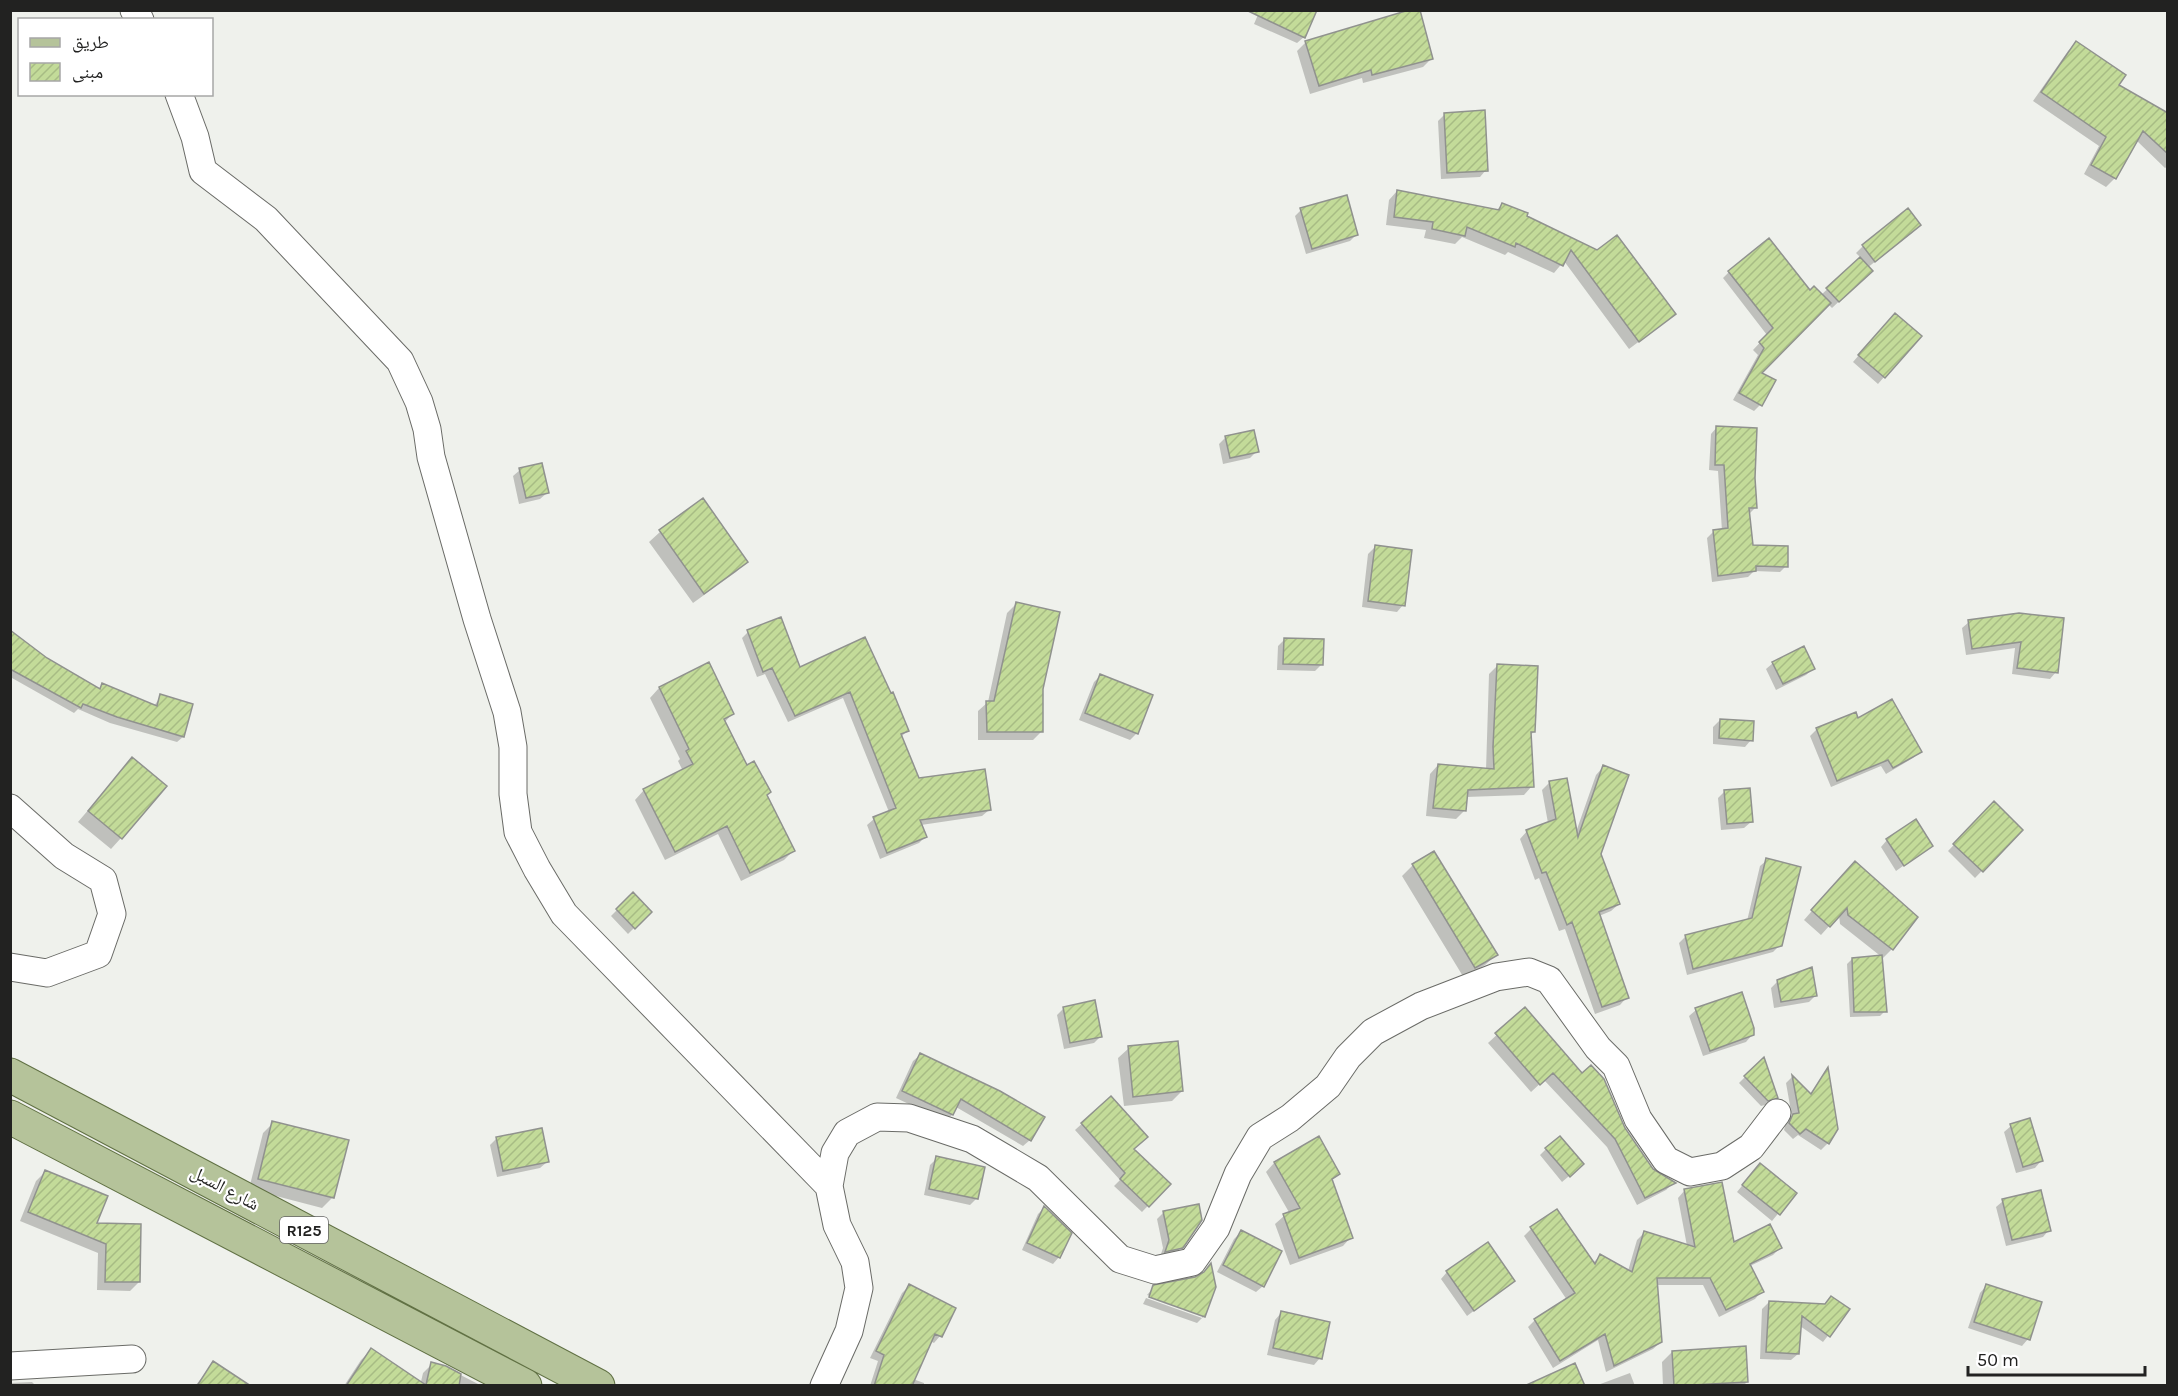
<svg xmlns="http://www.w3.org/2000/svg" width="2178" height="1396" font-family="Karla,'Noto Naskh Arabic',sans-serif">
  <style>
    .shadow { fill: #0003 }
    .building { fill: url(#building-hatch); stroke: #90928e; stroke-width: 1.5 }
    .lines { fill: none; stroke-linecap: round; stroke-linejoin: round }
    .street-casing { stroke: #6a6b67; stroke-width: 29 }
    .primary-casing { stroke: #617144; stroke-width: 35 }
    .street { stroke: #fff; stroke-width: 27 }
    .primary { stroke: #b5c39a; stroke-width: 33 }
    .labels { text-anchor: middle; stroke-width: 4.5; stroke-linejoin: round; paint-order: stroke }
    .shield { fill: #fff; stroke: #646464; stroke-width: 1.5 }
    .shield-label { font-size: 16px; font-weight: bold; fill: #222221 }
    .street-label { font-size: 18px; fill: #222221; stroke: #fff }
  </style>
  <defs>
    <pattern id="building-hatch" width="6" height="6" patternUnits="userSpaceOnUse" patternTransform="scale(1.5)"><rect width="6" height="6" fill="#c3db99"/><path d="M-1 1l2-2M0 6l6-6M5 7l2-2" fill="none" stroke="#a7bc84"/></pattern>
  </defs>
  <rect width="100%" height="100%" fill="#eff1ec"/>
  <path class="shadow" d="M1260,10l44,27 -7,6 -43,-19z
    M1306,42l126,16 -9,9 -60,16 -1,-5 -52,16 -13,-43z
    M2076,43l41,42 51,30v51l-3,2 -29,-28 -21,38 -9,9 -22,-13 15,-28 -66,-45 35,-50z
    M1445,114l41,56 -6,7 -39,2 -3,-58z
    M1397,191l99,20 6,-7 95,48 68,70 -36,27 -65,-88 -10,12 -46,-21 -3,3 -43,-18 -7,7 -31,-6 2,-8 -40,-5 3,-25z
    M1301,210l55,25 -6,6 -44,13 -11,-38z
    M1913,232l-46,36 -3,10 -32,30 -4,-4 -68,69v32l-6,6 -21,-11 25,-45 -5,-5 14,-15 -44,-57 6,-6 92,23 40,-37 -5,-5 7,-7z
    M1888,321l-4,56 -6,7 -25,-22z
    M1717,427l36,51 3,29 -7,7 3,32 34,20 -6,6 -26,-1 -6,6 -36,5 -5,-44 6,-6 9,-1 -4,-60 -9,-1 2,-36z
    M1226,437l31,14 -7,7 -27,6 -4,-20z
    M520,470l27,23 -7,6 -21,5 -6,-28z
    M703,500l43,62 -10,10 -43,31 -44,-61 11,-10z
    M1375,547l28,58 -6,7 -35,-5 6,-53z
    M1016,604l25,85 1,42 -9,9h-55v-29l10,-9 19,-89z
    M2019,614l37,58 -6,7 -38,-5 3,-26 -49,7 -4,-27 7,-6z
    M10,632l36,27 52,31 4,-5 52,21 7,-10 31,9 -9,32 -6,5 -67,-19 -32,-14 -4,4 -62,-35 -2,3z
    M748,632l51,37 66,-30 42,92 -6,6 18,43 70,30 -7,6 -61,9 4,12 -6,6 -39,16 -13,-34 7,-6 15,-7 -46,-114 -55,24 -23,-48 -8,3 -15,-39z
    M1284,640l38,24 -7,7 -38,-1 1,-24z
    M1773,663l40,6 -7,6 -30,15 -10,-21z
    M708,664l24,50 -8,9 22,44 20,29 27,55 -9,9 -43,21 -23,-47 -53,26 -30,-60 9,-10 39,-19 -5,-10 2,-2 -30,-61 9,-10z
    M1498,665l36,67 -4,3 2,51 -8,9 -58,2 -1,13 -9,9 -30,-3 4,-42 8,-9 48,5 3,-96z
    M1100,676l51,20 -15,38 -6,6 -51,-20 15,-38z
    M1720,720l31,20 -6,7 -32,-3v-17z
    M1858,720l62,31 -7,7 -27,16 -5,-8 -50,21 -21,-51 7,-7z
    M132,759l-11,79 -10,11 -33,-27z
    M1603,767l-3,87 19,50 -8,7 -12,5 28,81 -7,8 -25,9 -30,-85 -6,2 -20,-53 -4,2 -15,-41 7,-8 21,-8 -6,-33 8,-8 26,50 20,-57z
    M1725,791l26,31 -7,6 -23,2 -3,-32z
    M1994,803l27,27 -46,48 -27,-27z
    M1887,840l44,6 -35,25 -15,-24z
    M1433,853l63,102 -11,10 -21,13 -62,-102 10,-10z
    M1767,860l13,85 -7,7 -86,23 -8,-32 6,-6 62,-16 13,-55z
    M1846,872l46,77 -9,9 -43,-34 -1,-9 -18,20 -17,-15z
    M633,894l17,18 -22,22 -17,-18z
    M1852,959l33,52 -5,5 -30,1 -3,-53z
    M1778,981l37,15 -6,6 -35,6 -3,-20z
    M1064,1008l37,28 -7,7 -30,6 -7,-34z
    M1525,1009l99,119 28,42 21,13 -7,7 -29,15 -30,-58 -63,-67 -13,12 -43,-49z
    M1696,1010l56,25 -6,7 -43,14 -14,-40z
    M1129,1048l53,43 -10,10 -48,5 -6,-48z
    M920,1055l110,85 -7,6 -67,-39 -4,8 -7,6 -49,-23 17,-37z
    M1763,1059l13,38 -7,7 -8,2 -22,-23z
    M1827,1070l1,73 -7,7 -23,-15 -5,4 -9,-9 2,-7 6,-6 -6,-34 6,-6 18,18z
    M1110,1098l22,51 37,35 -27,28 -28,-26 6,-6 -45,-50z
    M273,1123l60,74 -11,11 -73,-19 14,-56z
    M2011,1126l30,35 -6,7 -19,5 -12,-41z
    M497,1138l50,24 -7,6 -43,9 -7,-32z
    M1318,1138l20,36 -7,7 20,56 -8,9 -53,19 -15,-41 9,-8 6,-2 -24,-42 8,-9z
    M1546,1149l29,22 -13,11 -22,-27z
    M937,1158l40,40 -7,7 -46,-10 6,-30z
    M1754,1171l41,22 -23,28 -35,-29z
    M45,1172l50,52 44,58 -9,9 -33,-1 1,-37 -78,-32 16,-40z
    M1685,1190l48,54 48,3 -8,8 -23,11 12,25 -7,8 -36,18 -16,-32h-47l5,57 -8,7 -47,23 -8,-32 -45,28 -25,-41 7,-7 32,-20 -43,-64 7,-7 62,34 7,-7 28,15 9,-31 7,-7 43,13 -9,-48z
    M2003,1201l46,29 -6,7 -37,9 -10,-39z
    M1044,1208l15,49 -6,7 -31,-14 16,-36z
    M1164,1212l18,35 -8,7 -14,3 3,-9 -6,-29z
    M1241,1232l22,54 -7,6 -39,-20 17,-33z
    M1210,1266l-6,50 -7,7 -54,-19 3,-6 56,20v-4l-55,-19 7,-8 42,-8z
    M1447,1272l66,9 -46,35 -26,-37z
    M909,1286l31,50 -6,7 -4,-2 -17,38 11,4v3h-54l8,-25 -8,-3 32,-65z
    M1986,1286l42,53 -6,7 -54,-18 12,-35z
    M1769,1302l79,8 -25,32 -23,-16 -2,28 -7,6 -31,-1 2,-50z
    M1281,1313l39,45 -6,7 -47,-10 8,-35z
    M371,1350l30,36h-57l17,-26z
    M1672,1352l75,30 -4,4h-80l-1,-24z
    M214,1363l34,23h-53z
    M432,1364l13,3 37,19h-62l3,-13z
    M1630,1373l5,13h-40z
    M32,1382l4,4h-26v-3z"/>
  <path class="building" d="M1246,10h71l-12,28z
    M1409,10h11l13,49 -61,16 -1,-5 -52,16 -14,-45z
    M2076,41l50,34 -7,10 49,28v41l-25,-23 -27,48 -25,-14 15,-28 -65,-45z
    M1485,110l3,61 -41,2 -3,-60z
    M1397,190l102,20 3,-7 26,10 -1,3 70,34 20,-15 59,79 -37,28 -68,-92 -8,16 -47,-23 -1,4 -48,-20 -2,9 -33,-7 1,-7 -39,-5z
    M1347,195l11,40 -46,14 -12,-41z
    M1908,208l13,17 -46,37 -13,-17z
    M1769,238l41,52 4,-4 17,17 -69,70 14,7 -14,26 -23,-13 25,-45 -5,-6 14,-14 -45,-57z
    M1860,257l13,14 -34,31 -13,-14z
    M1895,313l27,23 -37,42 -27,-23z
    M1716,426l41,2 -2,50 2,30h-8l4,37 35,1v21l-32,-1v5l-38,5 -5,-46 15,-2 -4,-63h-9z
    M1254,430l5,22 -29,6 -5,-22z
    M542,463l7,30 -23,5 -7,-30z
    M703,498l45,64 -44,32 -45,-64z
    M1375,545l37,5 -7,56 -37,-5z
    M1016,602l44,10 -17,77v43h-56l-1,-31h8z
    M2019,613l45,5 -6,55 -41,-5 4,-26 -49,7 -4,-29z
    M781,617l19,50 65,-30 26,56 2,-1 16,39 -8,3 18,44 66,-9 6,41 -71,10 7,17 -40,16 -14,-36 23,-9 -46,-116 -55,24 -23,-48 -9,4 -16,-42z
    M10,630l37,28 53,31 2,-6 55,23 3,-12 33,10 -9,33 -67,-20 -34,-13 -2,4 -71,-39z
    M1284,638l40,1 -1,26 -40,-1z
    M1804,646l11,23 -32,15 -11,-22z
    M709,662l25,52 -10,5 23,46 7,-4 17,31 -4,3 28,56 -45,22 -23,-47 -52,26 -32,-63 50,-25 -7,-13 3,-2 -30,-62z
    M1497,664l41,2 -3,66h-4l3,55 -66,3 -2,21 -33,-3 5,-44 56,5 -1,-22z
    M1100,674l53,21 -15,39 -53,-21z
    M1892,699l30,53 -29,16 -5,-8 -51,21 -21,-53 40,-16 2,6z
    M1720,719l34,2 -1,20 -34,-3z
    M132,757l35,29 -45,53 -34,-28z
    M1603,765l26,10 -28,79 19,50 -21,8 30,86 -27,9 -30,-85 -5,3 -21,-53 -4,1 -16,-43 30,-11 -7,-38 18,-3 11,59z
    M1750,788l3,34 -26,2 -3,-34z
    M1994,801l29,29 -40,42 -30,-28z
    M1916,819l17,27 -29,20 -18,-27z
    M1434,851l64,104 -23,13 -63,-104z
    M1766,858l35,9 -19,79 -89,23 -8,-34 67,-17z
    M1855,861l63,56 -25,33 -45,-35 -1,-7 -17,19 -19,-17z
    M633,892l19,20 -17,17 -19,-20z
    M1882,955l5,57h-33l-2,-54z
    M1812,967l5,29 -36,6 -4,-22z
    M1742,992l12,36v7l-44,16 -15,-43z
    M1095,1000l7,37 -32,6 -7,-36z
    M1525,1007l57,66 9,-8 13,14 21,49 28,41 23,14 -31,15 -30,-59 -62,-66 -13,12 -45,-52z
    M1178,1041l5,50 -50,6 -5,-51z
    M920,1053l80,38 45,26 -14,24 -70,-42 -8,16 -51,-24z
    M1764,1057l14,41 -10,3 -24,-25z
    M1828,1067l10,62 -9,15 -23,-15 -6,5 -11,-11 4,-9 6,-1 -7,-38 19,19z
    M1111,1096l37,41 -14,12 37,35 -22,23 -29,-28 5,-6 -44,-50z
    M2030,1118l13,43 -20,6 -13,-43z
    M272,1121l77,19 -15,58 -76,-19z
    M542,1128l7,34 -46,9 -7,-34z
    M1319,1136l21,38 -8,5 21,59 -54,20 -16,-44 17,-6 -26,-46z
    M1560,1136l24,28 -14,13 -25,-29z
    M936,1156l49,11 -7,32 -49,-10z
    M1760,1163l37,30 -17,22 -38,-30z
    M45,1170l63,26 -11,27 44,1 -1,58h-35l1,-38 -78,-32z
    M1722,1182l12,60 36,-18 12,24 -32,16 14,28 -38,18 -16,-32h-53l5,64 -48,24 -9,-32 -45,27 -26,-42 41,-26 -45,-66 27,-18 38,55 5,-10 32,18 12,-41 51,16 -11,-58z
    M2041,1190l10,41 -39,9 -10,-41z
    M1199,1204l3,16 -19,28 -18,4 4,-12 -6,-29z
    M1044,1206l28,27 -12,25 -33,-15z
    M1241,1230l41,21 -18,36 -41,-22z
    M1488,1242l27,39 -41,30 -28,-40z
    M1211,1263l5,24 -11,30 -56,-20 4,-12 42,-8 9,-5z
    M909,1284l47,24 -14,29 -7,-3 -23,52h-38l10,-31 -8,-4z
    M1986,1284l56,18 -12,38 -56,-18z
    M1831,1296l19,13 -20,28 -28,-21 -3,38 -33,-2 3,-51 56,3z
    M1281,1311l49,11 -8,37 -49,-11z
    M1746,1346l2,36 -74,4 -2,-35z
    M371,1348l55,37 5,-23 15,4 15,8 -2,12h-113z
    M213,1361l38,25h-54z
    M1575,1363l10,23h-61z"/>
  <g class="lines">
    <g class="street-casing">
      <path id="street" d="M134,10l6,10
        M179,94l16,43 8,34 63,48 134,142 19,41 8,27 4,28 46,162 30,93 6,35v47l5,38 19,37 27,45 265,272
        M10,808l54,48 39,24 9,34 -14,40 -51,19 -37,-6
        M10,1366l122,-7
        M824,1386l25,-55 10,-43 -4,-26 -18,-37 -8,-39 6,-33 12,-20 30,-16 32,1 63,21 66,39 82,81 35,11 37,-8 24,-34 22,-54 22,-37 30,-19 38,-32 20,-29 25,-25 48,-26 75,-29 33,-5 20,8 49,68 18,18 22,53 28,41 24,12 32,-6 29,-19 26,-34"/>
    </g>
    <g class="primary-casing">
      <path id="primary" d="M10,1075l588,311
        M10,1117l515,269"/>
    </g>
    <use href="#street" class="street"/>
    <use href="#primary" class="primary"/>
  </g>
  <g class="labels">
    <rect class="shield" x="280" y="1217" width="48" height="26" rx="4.5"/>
    <g class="shield-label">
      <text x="304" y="1236">R125</text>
    </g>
    <g class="street-label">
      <text transform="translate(225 1188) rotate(28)" y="6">شارع السبل</text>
    </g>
  </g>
  <rect width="2178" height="1396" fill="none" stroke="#222221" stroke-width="24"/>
  <rect x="18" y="18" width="195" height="78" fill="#ffffff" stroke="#a7a7a6" stroke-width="1.5"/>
  <rect x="30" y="38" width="30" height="9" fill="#b5c39a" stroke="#a7a7a6" stroke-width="1.5"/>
  <text x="72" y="48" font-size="18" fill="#222221">طريق</text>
  <rect x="30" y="63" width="30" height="18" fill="url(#building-hatch)" stroke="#a7a7a6" stroke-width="1.5"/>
  <text x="72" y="78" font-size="18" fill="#222221">مبنى</text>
  <path d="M1968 1366v9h177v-9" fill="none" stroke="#222221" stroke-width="3"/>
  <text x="1977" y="1366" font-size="18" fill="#222221" stroke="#ffffff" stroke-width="4.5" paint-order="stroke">50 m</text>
</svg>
